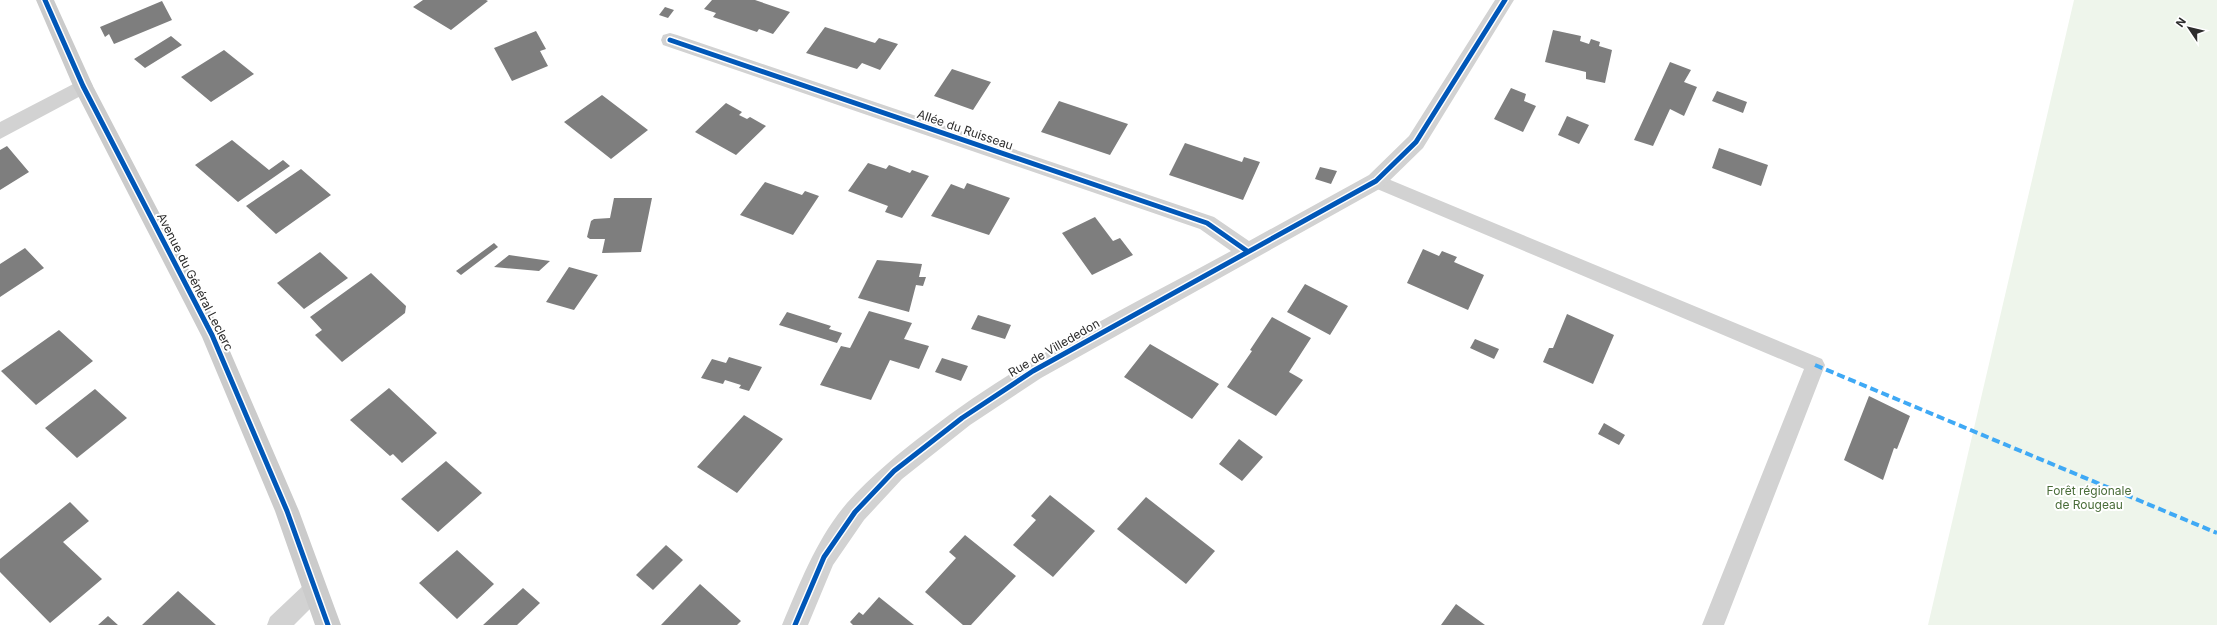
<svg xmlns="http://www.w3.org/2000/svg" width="2217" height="625" font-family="Inter,sans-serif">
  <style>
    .green { fill: #eef5eb }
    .building { fill: #7e7e7e }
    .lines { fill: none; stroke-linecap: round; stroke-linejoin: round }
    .lane { fill: #d2d2d2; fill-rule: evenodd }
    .street { fill: #d2d2d2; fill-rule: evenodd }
    .secondary { fill: #cbcbcb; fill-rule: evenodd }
    .quiet { stroke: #3fa9f5; stroke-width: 4; stroke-dasharray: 8 4; stroke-linecap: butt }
    .cycleway-casing { stroke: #fff; stroke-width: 8 }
    .cycleway { stroke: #0057b8; stroke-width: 5 }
    .labels { text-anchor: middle; stroke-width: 4; stroke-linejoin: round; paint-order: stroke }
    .street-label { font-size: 12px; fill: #2d2d2d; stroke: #fff }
    .park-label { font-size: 12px; fill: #496c38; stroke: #fff }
  </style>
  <rect width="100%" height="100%" fill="#fff"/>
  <path class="green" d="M2074,0h143v625h-289z"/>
  <path class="building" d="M423,0h63l2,1 -37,29 -38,-23z
    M712,0h43l35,12 -17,22 -14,-5 -2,3 -44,-15 3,-4 -12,-4z
    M162,1l10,19 -58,24 -5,-10 -4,3 -5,-10z
    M665,7l9,3 -6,8 -9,-3z
    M825,27l50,16 4,-5 19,6 -18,26 -18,-7 -5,6 -51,-16z
    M1553,30l28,6 -1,5 9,3 2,-5 9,3 -1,4 13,4 -7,33 -19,-4v-7l-41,-10z
    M536,31l10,18 -6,2 8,15 -36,15 -18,-33z
    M171,36l11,9 -37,23 -11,-9z
    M224,50l30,24 -43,28 -30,-25z
    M1670,62l21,8 -7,12 13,5 -13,29 -14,-7 -17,37 -19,-6z
    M952,69l39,13 -18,28 -39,-14z
    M1511,88l15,6 -2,7 12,5 -13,26 -29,-13z
    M1717,91l30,11 -4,11 -31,-12z
    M602,95l46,35 -37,29 -47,-37z
    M1059,101l69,23 -18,31 -69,-23z
    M726,103l16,9 -3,3 8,4 3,-2 16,9 -30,29 -41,-23z
    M1567,116l22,9 -10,19 -21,-9z
    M232,140l37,30 14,-10 7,6 -52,36 -43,-37z
    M1185,143l57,19 2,-5 16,5 -17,38 -74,-25z
    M7,146l22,26 -29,18v-40z
    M1719,148l49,17 -7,21 -49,-18z
    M868,163l18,6 3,-4 21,8 2,-3 17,6 -27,42 -17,-6 3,-6 -40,-15z
    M1320,167l17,4 -6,13 -16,-5z
    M301,169l30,26 -55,39 -30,-28z
    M765,182l37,13 3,-4 14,5 -26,39 -53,-20z
    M967,183l43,15 -21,37 -58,-19 20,-32 13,5z
    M614,198h38l-11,54 -39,1 3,-14h-15l-3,-2 4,-16 3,-2 16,-1z
    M1095,217l18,24 7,-3 13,17 -41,20 -30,-42z
    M494,243l4,4 -37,28 -5,-4z
    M25,248l19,20 -44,29v-33z
    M1423,249l16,7 3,-5 15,6 -3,5 30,13 -16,35 -61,-27z
    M320,252l28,26 -44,31 -27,-26z
    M509,255l41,6 -11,10 -45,-4z
    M877,260l45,4 -3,13h7l-3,9 -7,-1 -7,27 -51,-14z
    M569,267l29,8 -24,35 -28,-8z
    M371,273l35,33 -1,7 -63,49 -27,-27 7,-5 -12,-13z
    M1305,284l43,22 -18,29 -43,-23z
    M869,311l43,12 -8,16 25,7 -10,23 -29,-9 -19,40 -51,-15 21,-39 9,2z
    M787,312l44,14 -2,3 13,4 -5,10 -58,-18z
    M1567,314l47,21 -21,49 -50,-22 6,-14h4z
    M978,315l33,10 -6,14 -34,-10z
    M1272,317l39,21 -22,34 14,8 -27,36 -49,-29 25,-36 -2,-1z
    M59,330l34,31 -57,44 -35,-34z
    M1475,339l24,10 -5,10 -24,-11z
    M1150,344l69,40 -27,35 -68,-42z
    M729,357l33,10 -13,24 -10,-3 2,-3 -16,-5 -2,4 -22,-6 11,-19 14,4z
    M942,358l26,8 -7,15 -26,-9z
    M389,388l48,45 -35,30 -9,-9 -3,2 -40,-36z
    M95,389l32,29 -50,40 -32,-30z
    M1869,396l41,20 -13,33 -3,-1 -11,32 -39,-20z
    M744,415l39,24 -46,54 -40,-26z
    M1604,423l21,12 -6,10 -21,-11z
    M1239,439l24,18 -21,24 -23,-17z
    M446,461l36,32 -44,39 -37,-33z
    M1050,495l45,36 -42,46 -40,-32 23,-25 -5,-4z
    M1146,497l69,54 -29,33 -69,-55z
    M70,502l19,19 -26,21 39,37 -52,44 -50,-51v-13z
    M965,535l51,41 -45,49h-8l-38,-33 31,-34 -7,-6z
    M666,545l17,15 -30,30 -17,-15z
    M457,550l37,34 -37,35 -38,-36z
    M700,584l41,37 -4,4h-76z
    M523,588l17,15 -23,22h-34z
    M178,591l38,34h-74z
    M879,597l35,28h-61l-3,-3 9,-10 4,3z
    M1456,604l29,21h-44z
    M108,616l10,9h-20z"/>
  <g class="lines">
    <path class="lane" d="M1376,174l446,185 3,6 -101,260h-22l102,-256 -434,-183 -3,-5 3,-5z
      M315,579l8,3 3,7 -3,7 -29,29h-27l3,-8 37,-35z"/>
    <path class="street" d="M1495,0h19l-91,148 -40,39 -342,191 -71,47 -68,54 -38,41 -31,45 -25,60h-26c18,-42 35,-87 65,-122 24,-27 52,-50 81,-72 93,-72 200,-124 303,-180l-31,-22 -537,-184 -2,-5 2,-5 7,-2 7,2 537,182 35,24 120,-66 40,-39z
      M83,79l7,2 3,5 -3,5 -90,48v-17z"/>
    <path class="secondary" d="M36,0h18l39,86 130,249 76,176 42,114h-26l-40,-114 -73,-174 -129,-251z"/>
    <path class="quiet" d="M1815,365l402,168"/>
    <g class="cycleway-casing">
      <path id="cycleway" d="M45,0l38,86 129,249 75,176 41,114
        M670,40l537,183 40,28
        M795,625l29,-68 31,-45 39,-41 68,-53 71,-47 343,-190 40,-39 89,-142"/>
    </g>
    <use href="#cycleway" class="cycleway"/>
  </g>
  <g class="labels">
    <g class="street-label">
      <text transform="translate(965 130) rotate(19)" y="4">Allée du Ruisseau</text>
      <text transform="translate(195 282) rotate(63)" y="4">Avenue du Général Leclerc</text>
      <text transform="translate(1054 348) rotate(-30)" y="4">Rue de Villededon</text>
    </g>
    <g class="park-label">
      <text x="2089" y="495">Forêt régionale<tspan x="2089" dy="14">de Rougeau</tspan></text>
    </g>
  </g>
  <g transform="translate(2189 28) rotate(305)" stroke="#ffffff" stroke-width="3" paint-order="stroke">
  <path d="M0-3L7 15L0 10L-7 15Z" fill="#2d2d2d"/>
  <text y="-6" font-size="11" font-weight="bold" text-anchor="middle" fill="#2d2d2d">N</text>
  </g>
</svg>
